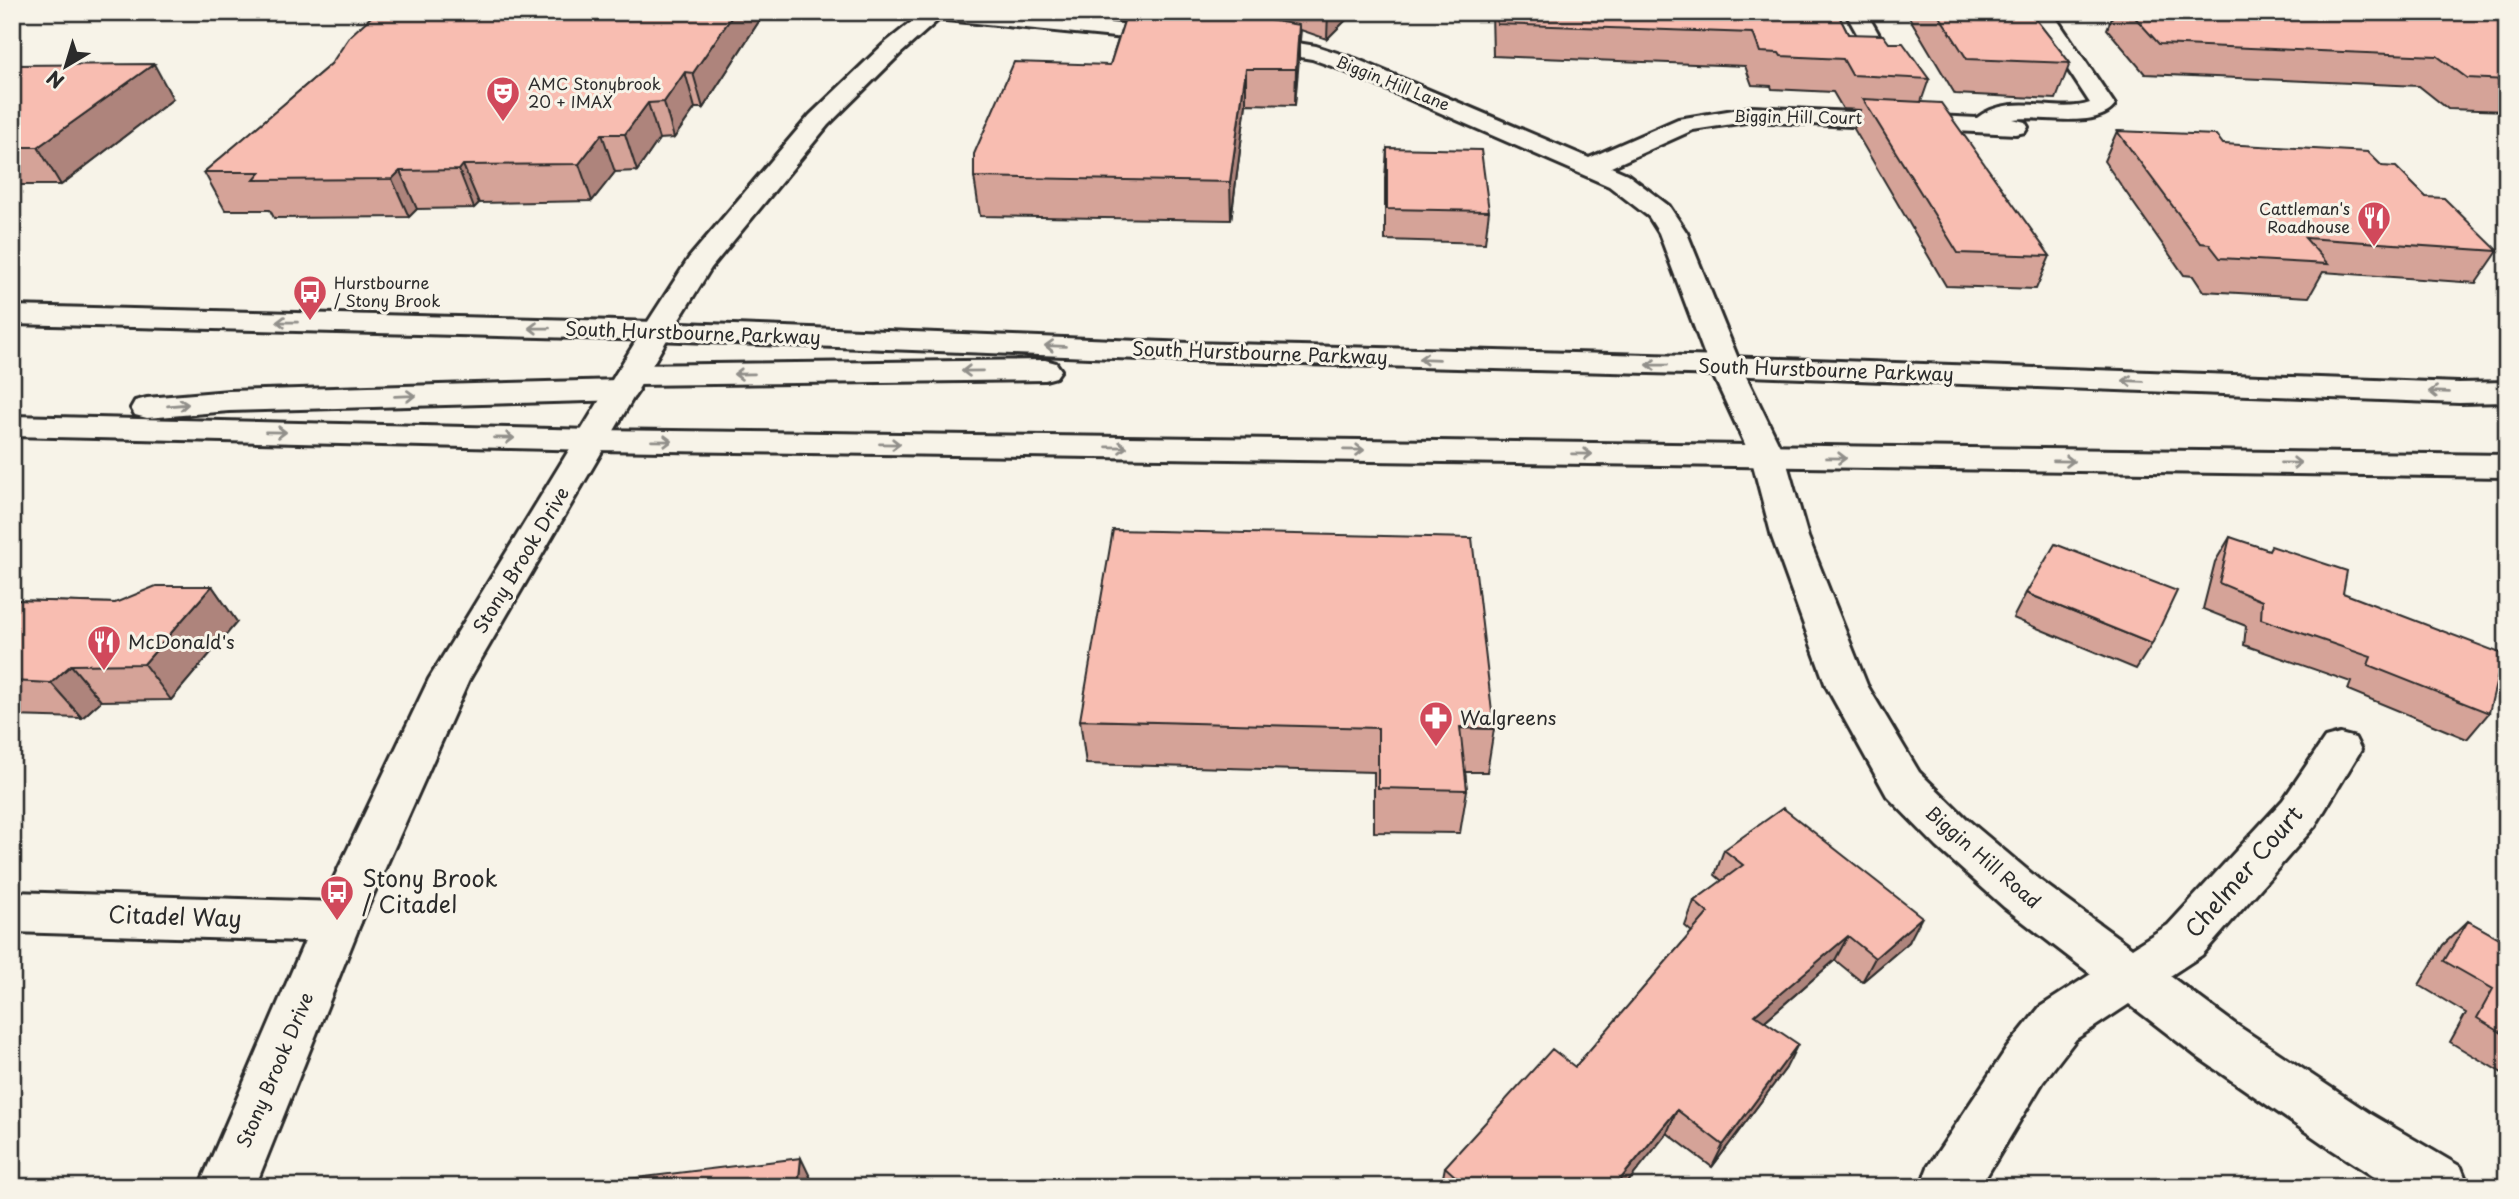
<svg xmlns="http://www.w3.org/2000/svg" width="2519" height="1199" font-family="'Playpen Sans',sans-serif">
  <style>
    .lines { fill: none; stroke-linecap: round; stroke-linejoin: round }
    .street-casing { stroke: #2b2b2b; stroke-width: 6 }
    .secondary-casing { stroke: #2b2b2b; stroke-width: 6 }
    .primary-casing { stroke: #2b2b2b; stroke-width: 6 }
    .street { fill: #f7f3e8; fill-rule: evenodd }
    .secondary { fill: #f7f3e8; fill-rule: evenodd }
    .primary { fill: #f7f3e8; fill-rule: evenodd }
    .wall { fill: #d5a398; stroke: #2b2b2b; stroke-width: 2 }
    .shaded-wall { fill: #ae847c; stroke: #2b2b2b; stroke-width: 2 }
    .building { fill: #f8bdb1; stroke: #2b2b2b; stroke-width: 2 }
    .oneway { stroke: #918f8a }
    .labels { text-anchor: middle; stroke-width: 6; stroke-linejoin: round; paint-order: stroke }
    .far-street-label { font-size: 16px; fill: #2b2b2b; stroke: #f7f3e8 }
    .far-poi-label { font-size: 16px; fill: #2b2b2b; stroke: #f7f3e8; text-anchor: start }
    .street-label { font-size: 19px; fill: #2b2b2b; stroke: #f7f3e8 }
    .poi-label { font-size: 19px; fill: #2b2b2b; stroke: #f7f3e8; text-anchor: start }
    .near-street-label { font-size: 23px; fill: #2b2b2b; stroke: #f7f3e8 }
    .near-poi-label { font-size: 23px; fill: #2b2b2b; stroke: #f7f3e8; text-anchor: start }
  </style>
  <rect width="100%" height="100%" fill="#f7f3e8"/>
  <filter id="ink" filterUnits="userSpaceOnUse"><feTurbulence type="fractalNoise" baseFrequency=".0143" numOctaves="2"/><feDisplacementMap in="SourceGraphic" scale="14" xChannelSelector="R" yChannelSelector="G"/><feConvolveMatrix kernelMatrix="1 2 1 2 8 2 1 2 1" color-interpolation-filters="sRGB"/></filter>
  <g filter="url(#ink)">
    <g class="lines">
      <g class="street-casing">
        <path id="street" d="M926,12h69l179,17 8,2 3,5 -3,5 -8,2 -238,-24 -7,-2z
          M1845,12h21l32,56 -3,5h-16z
          M2020,12h25l11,6 59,87c-17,25 -75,10 -102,14l12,3 3,5 -3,5 -9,2 -264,-13 -59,9 -82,37 16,7 42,32 18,27 54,133 44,91 23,80 59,148 52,87 50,49 69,58 94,69 36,-23 115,-125 42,-62 15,-4 15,4 6,12 -46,76 -113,129 -32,21 65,48 134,89 92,54 8,20h-79l-59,-38 -132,-91 -70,-54 -53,35 -33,43 -63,105h-60l8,-20 79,-119 33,-41 51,-33 -87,-67 -67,-60 -50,-51 -61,-110 -54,-149 -21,-80 -42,-91 -50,-133 -10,-16 -40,-31 -269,-117 -28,-10 -72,-12 -3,-5 3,-5 8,-2 68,11 40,13 233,99 89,-39 74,-12 225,11c35,-27 80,-3 113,-15l-50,-76z
          M12,892l325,10 17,6 7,14 -7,14 -17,6 -325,-10z"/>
      </g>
      <g class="secondary-casing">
        <path id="secondary" d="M924,12h23l-47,42 -72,71 -117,143 -39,63 -203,349 -108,242 -106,265h-56l114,-265 116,-243 213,-348 47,-73 121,-143 74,-71z"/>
      </g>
      <g class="primary-casing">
        <path id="primary" d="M12,306l645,16 533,21 535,14 734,26 48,-1v20l-48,1 -734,-28 -535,-14 -533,-21 -645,-16z
          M1045,360l11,3 5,7 -5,7 -11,3 -410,5 4,5 -5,7 -11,3 -394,11 -82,7 -12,-3 -4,-7 4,-7 12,-3 82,-7 390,-11 -4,-5 5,-7 11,-3z
          M12,416l582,14 1913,25v22l-1913,-27 -582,-14z"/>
      </g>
      <use href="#street" class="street"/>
      <use href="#secondary" class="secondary"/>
      <use href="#primary" class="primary"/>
    </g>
    <path class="wall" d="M765,12l-62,96h-8l-21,30 -15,1 -22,32 -22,1 -23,29 -113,2 -5,5 -57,1 -8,8 -135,1 -4,-8h-45l-21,-38 127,-108z
      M1127,12h227l-27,27 -26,-9 -1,10h-1l-4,65 -49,-1 -15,116 -251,-4 -6,-39 136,-112z
      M1492,12h345l11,22 41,9 40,36 -8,23 129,154 -14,33 -90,-3 -92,-157 6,-19 -17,-1 -10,-17 -61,-3 -1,-3 -19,-1 -7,-19 -252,-10z
      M1906,12h124l40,51 -14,36 -101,-5z
      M2114,12h393v99l-59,-2 -29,-23 -274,-12 -38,-45z
      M12,65l161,34 -112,86h-49z
      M2117,131l106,13 159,22 44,31 72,54 -22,32 -153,-11 -14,25 -106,-6 -10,-15 -9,-1 -80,-114z
      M1387,148l102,63 -4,32 -100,-3v-62z
      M2230,537l113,56 146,120 -22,26 -119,-49 3,-8 -107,-37 2,-19 -43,-17 12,-47z
      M212,586l25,36 -66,78 -70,1 -19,17 -70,-2v-116l103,3z
      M2026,593l126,51 -16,25 -123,-51z
      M1080,720l414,9 -7,43h-22l2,18 -7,43 -86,-1v-60l-288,-8z
      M1724,850l185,92 -47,40 -27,-22 -70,61 21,47 -74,99 -45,-34 -43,54h-183l4,-20 130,-100 117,-135 -7,-6 9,-25 28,-20 -7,-6z
      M2468,921l39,22v133l-57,-34 16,-29 -47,-28 24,-40z"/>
    <path class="shaded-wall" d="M735,12h30l-62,96 -10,-35z
      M1328,12h26l-27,27z
      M1299,25v34l-4,46 1,-36z
      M154,64l19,35 -112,86 -23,-38z
      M1246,69v35l-15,116 -1,-38z
      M685,72l10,36 -21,30 -10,-36z
      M648,103l11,36 -22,32 -12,-37z
      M602,134l13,38 -23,29 -13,-37z
      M463,165l16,38 -5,5 -15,-38z
      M400,171l17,38 -8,8 -17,-38z
      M212,586l25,36 -66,78 -27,-36z
      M71,665l30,36 -19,17 -31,-35z
      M1922,917l-13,25 -47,40 13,-24z
      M1848,936l-13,24 -90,78 10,-23z
      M1798,1044l-12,24 -74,99 11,-22z
      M1677,1110l-10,23 -43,54h-10z
      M801,1158l14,29h-17z"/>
    <path class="building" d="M378,12h357l-42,61 -8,-1 -21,30 -16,1 -23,31h-23l-23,30 -116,1 -4,5 -59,1 -8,8 -138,1 7,-8h-57l127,-108 19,-28 22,-20z
      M1127,12h66l70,7 36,6 -3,44h-50l-16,113 -256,-5v-23l40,-92 96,3z
      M1496,12h341l11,22 35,1 6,8h14l26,36 -77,-4 -9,-16 -62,-3 -2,-3 -19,-1 -7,-19 -256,-9z
      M1937,12h93l40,51 -103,-4z
      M2130,12h377v68l-40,-2 -30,-22 -278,-12z
      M154,64l-116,83h-26v-82z
      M1863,99l78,4 109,153 -92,-3z
      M2117,131l99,4 7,9 145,8 14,14 14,1 30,30 18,1 54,53 -193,-13 23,26 -108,-6 -11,-14 -9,-1z
      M1387,148l94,2 8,61 -102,-2z
      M1113,530l359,8 22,191 -34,-2 7,63 -89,-2v-60l-298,-8z
      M2230,537l39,13 2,-4 76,25 -4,22 160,61 -14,59 -121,-48 3,-8 -110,-38 1,-18 -43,-18z
      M2055,544l122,47 -25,53 -126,-51z
      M156,586h56l-68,78 -73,1 -20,18 -39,-2v-81l103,3z
      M1783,808l139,109 -47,41 -27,-22 -93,79 43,29 -75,101 -46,-35 -63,77h-147l-22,-20 107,-118 23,18 133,-154 -14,-12 49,-36 -19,-15z
      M2468,921l39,22v93l-30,-18 16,-29 -49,-28z
      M801,1158l-3,29h-236z"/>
    <defs><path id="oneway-shaft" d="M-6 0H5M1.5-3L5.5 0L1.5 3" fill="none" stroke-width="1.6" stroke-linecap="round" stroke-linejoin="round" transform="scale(1.75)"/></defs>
    <g class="oneway">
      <use href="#oneway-shaft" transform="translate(287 322) rotate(-179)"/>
      <use href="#oneway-shaft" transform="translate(539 328) rotate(-179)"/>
      <use href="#oneway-shaft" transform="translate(1055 346) rotate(-178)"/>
      <use href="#oneway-shaft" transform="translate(1429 359) rotate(-178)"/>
      <use href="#oneway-shaft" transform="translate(1657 365) rotate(-179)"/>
      <use href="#oneway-shaft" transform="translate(972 371) rotate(179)"/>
      <use href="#oneway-shaft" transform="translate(744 374) rotate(179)"/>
      <use href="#oneway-shaft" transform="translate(2133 381) rotate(-178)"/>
      <use href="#oneway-shaft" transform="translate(2439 392) rotate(-178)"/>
      <use href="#oneway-shaft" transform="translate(405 396) rotate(-2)"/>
      <use href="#oneway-shaft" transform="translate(178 405) rotate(-5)"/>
      <use href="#oneway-shaft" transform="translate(276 432) rotate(1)"/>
      <use href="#oneway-shaft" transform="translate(504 438) rotate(1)"/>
      <use href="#oneway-shaft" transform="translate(662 441) rotate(1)"/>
      <use href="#oneway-shaft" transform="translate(890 444) rotate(1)"/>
      <use href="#oneway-shaft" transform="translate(1117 447) rotate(1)"/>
      <use href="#oneway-shaft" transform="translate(1354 450) rotate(1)"/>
      <use href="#oneway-shaft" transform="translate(1582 454) rotate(1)"/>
      <use href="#oneway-shaft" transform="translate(1836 458) rotate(1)"/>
      <use href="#oneway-shaft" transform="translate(2064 461) rotate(1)"/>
      <use href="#oneway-shaft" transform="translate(2291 463) rotate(1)"/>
    </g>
  </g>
  <defs>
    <g id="theatre-pin" transform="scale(1.75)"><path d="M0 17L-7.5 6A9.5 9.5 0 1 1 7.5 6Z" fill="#d1495b" stroke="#f7f3e8"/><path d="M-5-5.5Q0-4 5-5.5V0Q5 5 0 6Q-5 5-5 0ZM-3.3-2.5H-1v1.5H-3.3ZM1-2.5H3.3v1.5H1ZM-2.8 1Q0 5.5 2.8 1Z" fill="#fff"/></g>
    <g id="restaurant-pin" transform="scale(1.75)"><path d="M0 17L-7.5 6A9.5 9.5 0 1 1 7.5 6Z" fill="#d1495b" stroke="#f7f3e8"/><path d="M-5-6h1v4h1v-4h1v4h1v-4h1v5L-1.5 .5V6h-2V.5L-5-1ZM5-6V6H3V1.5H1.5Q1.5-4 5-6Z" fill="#fff"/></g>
    <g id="bus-pin" transform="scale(1.75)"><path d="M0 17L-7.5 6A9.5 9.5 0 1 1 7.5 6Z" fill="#d1495b" stroke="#f7f3e8"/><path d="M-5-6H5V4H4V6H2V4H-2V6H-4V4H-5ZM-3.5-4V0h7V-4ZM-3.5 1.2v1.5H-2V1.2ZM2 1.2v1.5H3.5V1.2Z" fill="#fff"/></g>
    <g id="pharmacy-pin" transform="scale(1.75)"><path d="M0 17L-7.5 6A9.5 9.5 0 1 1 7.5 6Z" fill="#d1495b" stroke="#f7f3e8"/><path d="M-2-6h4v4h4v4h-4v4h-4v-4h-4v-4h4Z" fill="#fff"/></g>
  </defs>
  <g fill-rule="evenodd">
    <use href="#theatre-pin" x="503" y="93"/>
    <use href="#restaurant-pin" x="2374" y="218"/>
    <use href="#bus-pin" x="310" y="292"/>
    <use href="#restaurant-pin" x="104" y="642"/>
    <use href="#pharmacy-pin" x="1436" y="718"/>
    <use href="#bus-pin" x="337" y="892"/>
  </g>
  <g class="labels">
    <g class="far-street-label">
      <text transform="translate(1393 83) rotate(22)" y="6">Biggin Hill Lane</text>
      <text transform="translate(1798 117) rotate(1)" y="6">Biggin Hill Court</text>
    </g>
    <g class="far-poi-label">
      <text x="528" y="90">AMC Stonybrook<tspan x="528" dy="18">20 + IMAX</tspan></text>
      <text x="2350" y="215" text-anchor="end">Cattleman's<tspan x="2350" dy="18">Roadhouse</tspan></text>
      <text x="334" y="289">Hurstbourne<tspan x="334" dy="18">/ Stony Brook</tspan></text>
    </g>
    <g class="street-label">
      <text transform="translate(693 333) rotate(2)" y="7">South Hurstbourne Parkway</text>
      <text transform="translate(1260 353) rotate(2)" y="7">South Hurstbourne Parkway</text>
      <text transform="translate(1826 370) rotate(2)" y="7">South Hurstbourne Parkway</text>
      <text transform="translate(521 560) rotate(-59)" y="7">Stony Brook Drive</text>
      <text transform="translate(1983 857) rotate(41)" y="7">Biggin Hill Road</text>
      <text transform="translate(275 1070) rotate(-67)" y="7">Stony Brook Drive</text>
    </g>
    <g class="poi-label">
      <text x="128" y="649">McDonald's</text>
      <text x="1460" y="725">Walgreens</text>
    </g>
    <g class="near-street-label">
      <text transform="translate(2244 872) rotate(-49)" y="8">Chelmer Court</text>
      <text transform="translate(175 917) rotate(2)" y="8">Citadel Way</text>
    </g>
    <g class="near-poi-label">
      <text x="362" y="887">Stony Brook<tspan x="362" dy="26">/ Citadel</tspan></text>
    </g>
  </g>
  <rect width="2519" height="1199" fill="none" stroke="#f7f3e8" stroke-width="42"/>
  <rect x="21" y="21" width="2477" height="1157" fill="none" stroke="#2b2b2b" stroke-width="2.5" filter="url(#ink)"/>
  <g transform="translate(66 66) rotate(218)" stroke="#f7f3e8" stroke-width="5" paint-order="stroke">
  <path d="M0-5L12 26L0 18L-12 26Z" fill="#2b2b2b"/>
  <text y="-10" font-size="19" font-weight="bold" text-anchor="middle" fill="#2b2b2b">N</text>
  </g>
</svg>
